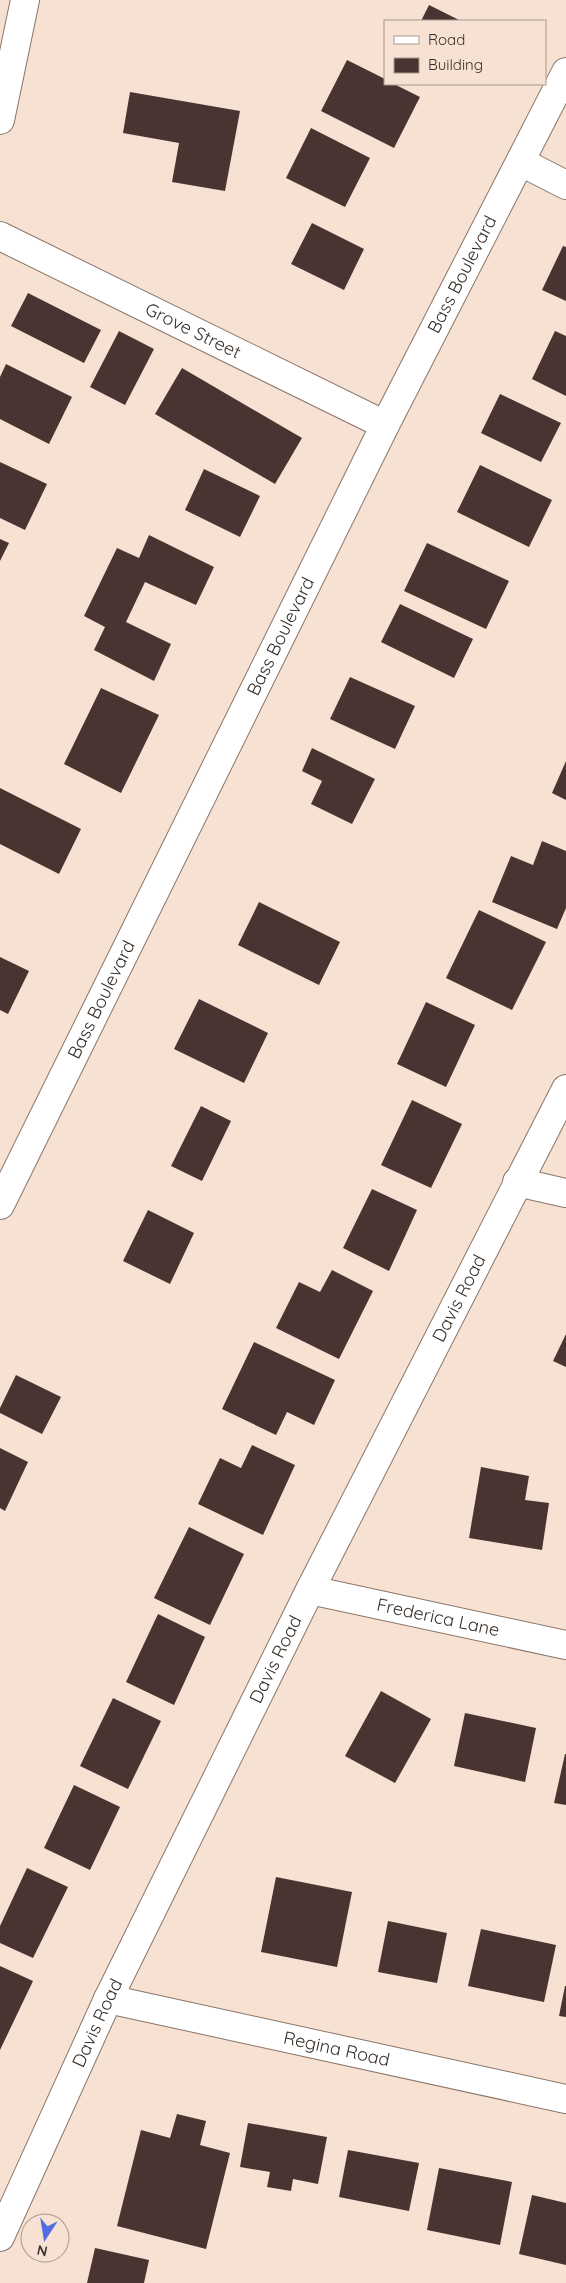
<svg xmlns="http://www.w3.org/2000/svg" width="566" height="2283" font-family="Quicksand,sans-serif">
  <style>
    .building { fill: #493432 }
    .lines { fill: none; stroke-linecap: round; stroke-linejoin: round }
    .street-casing { stroke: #8a7669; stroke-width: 30 }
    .street { stroke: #fff; stroke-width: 28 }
    .labels { text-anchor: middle; stroke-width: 5; stroke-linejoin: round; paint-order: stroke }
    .street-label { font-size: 18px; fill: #372f29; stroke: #f7e1d3 }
  </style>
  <rect width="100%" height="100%" fill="#f7e1d3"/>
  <path class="building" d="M429,5l32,16h-40z
    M347,60l38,19v5h9l26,13 -26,51 -73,-37z
    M130,92l110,19 -15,80 -53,-9 7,-39 -56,-10z
    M311,128l59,30 -25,49 -59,-29z
    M312,223l52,26 -20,41 -53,-26z
    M563,246l3,1v54l-24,-11z
    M28,293l73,37 -17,33 -73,-37z
    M119,331l35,18 -29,56 -35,-18z
    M555,331l11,5v60l-34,-17z
    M6,364l66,33 -23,47 -49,-25v-42z
    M182,368l120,70 -27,46 -120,-70z
    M500,394l61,29 -20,39 -60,-29z
    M0,462l47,22 -22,46 -25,-12z
    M480,465l72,35 -23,47 -72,-35z
    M204,469l56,27 -20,41 -55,-27z
    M149,535l65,32 -18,38 -51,-23 -19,40 45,22 -17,37 -60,-31 11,-23 -21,-11 33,-68 22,10z
    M0,539l9,4 -9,18z
    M427,543l82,38 -23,48 -82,-38z
    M400,604l73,35 -19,39 -73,-36z
    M350,677l65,29 -20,43 -65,-30z
    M101,688l58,27 -38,78 -57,-29z
    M312,748l63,31 -23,45 -41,-20 11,-23 -20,-10z
    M566,761v39l-14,-7z
    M0,788l81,41 -22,45 -59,-30z
    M542,841l24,10v57l-9,21 -65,-27 19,-46 22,9z
    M259,902l81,40 -21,43 -81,-40z
    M479,910l67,32 -34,68 -66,-32z
    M0,957l29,14 -21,43 -8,-4z
    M199,999l69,34 -24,50 -70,-34z
    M426,1002l49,23 -29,62 -49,-23z
    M412,1100l50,24 -31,64 -50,-23z
    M201,1106l30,15 -29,60 -31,-15z
    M372,1189l45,21 -28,61 -46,-23z
    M148,1210l46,23 -24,51 -47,-23z
    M332,1270l41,21 -34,68 -63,-31 23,-46 21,10z
    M566,1334v33l-13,-6z
    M254,1342l81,38 -21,45 -27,-13 -11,23 -54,-26z
    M16,1375l45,22 -19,37 -42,-21v-5z
    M252,1445l43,20 -32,70 -65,-31 22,-46 21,10z
    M0,1448l28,14 -23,49 -5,-3z
    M481,1467l48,9 -4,24 24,3 -7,47 -73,-12z
    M189,1527l55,27 -34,71 -56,-27z
    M158,1614l47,23 -31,68 -48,-23z
    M381,1691l50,28 -36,64 -50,-27z
    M113,1698l48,23 -33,68 -48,-23z
    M465,1713l71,15 -11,54 -71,-16z
    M565,1754h1v51l-12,-2z
    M74,1785l46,22 -30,63 -46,-22z
    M27,1868l41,19 -35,71 -33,-15v-17z
    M276,1877l76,15 -15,75 -76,-15z
    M388,1921l59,12 -10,50 -59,-11z
    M481,1929l75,16 -12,57 -76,-16z
    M0,1966l33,15 -33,69z
    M565,1986h1v31l-7,-1z
    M177,2114l29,7 -6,24 30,8 -24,96 -89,-23 24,-96 29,8z
    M248,2123l79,14 -9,47 -25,-5 -2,12 -24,-4 3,-15 -30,-5z
    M348,2150l71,13 -10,48 -70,-14z
    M439,2168l73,14 -12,63 -73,-15z
    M532,2195l34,8v62l-47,-11z
    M95,2248l54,12 -5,23h-57z"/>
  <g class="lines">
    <g class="street-casing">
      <g id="street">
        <path d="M0,120l25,-120"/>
        <path d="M521,162l45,23"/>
        <path id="s1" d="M0,236l385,189"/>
        <path d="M517,1182l49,11"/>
        <path id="s2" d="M0,1205l385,-780 181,-353"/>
        <path id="s3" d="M310,1590l256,55"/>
        <path id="s4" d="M108,1999l458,100"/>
        <path id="s5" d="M0,2237l108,-238 202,-409 256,-501"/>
      </g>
    </g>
    <use href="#street" class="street"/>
  </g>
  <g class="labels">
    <g class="street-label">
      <text dy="6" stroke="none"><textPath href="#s2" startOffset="1039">Bass Boulevard</textPath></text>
      <text dy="6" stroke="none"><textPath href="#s1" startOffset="215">Grove Street</textPath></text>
      <text dy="6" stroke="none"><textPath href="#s2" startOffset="634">Bass Boulevard</textPath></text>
      <text dy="6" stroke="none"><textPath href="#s2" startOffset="229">Bass Boulevard</textPath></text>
      <text dy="6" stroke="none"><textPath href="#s5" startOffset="1045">Davis Road</textPath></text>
      <text dy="6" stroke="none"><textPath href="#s3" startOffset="131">Frederica Lane</textPath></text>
      <text dy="6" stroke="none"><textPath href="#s5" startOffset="640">Davis Road</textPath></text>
      <text dy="6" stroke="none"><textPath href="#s5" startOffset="235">Davis Road</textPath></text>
      <text dy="6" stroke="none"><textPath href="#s4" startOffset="234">Regina Road</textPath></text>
    </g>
  </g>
  <rect x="384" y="20" width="162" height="65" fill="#f7e1d3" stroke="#aa9a8f"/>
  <rect x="394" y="36" width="25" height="8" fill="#ffffff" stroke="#aa9a8f"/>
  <text x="428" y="45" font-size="15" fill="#372f29">Road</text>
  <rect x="394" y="58" width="25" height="15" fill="#493432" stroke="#aa9a8f"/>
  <text x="428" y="70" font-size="15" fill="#372f29">Building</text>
  <g transform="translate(45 2238) rotate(192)"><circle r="24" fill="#f7e1d3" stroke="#aa9a8f"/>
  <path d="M0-4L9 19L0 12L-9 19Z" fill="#526de2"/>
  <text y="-8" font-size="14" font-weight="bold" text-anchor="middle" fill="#372f29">N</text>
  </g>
</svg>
